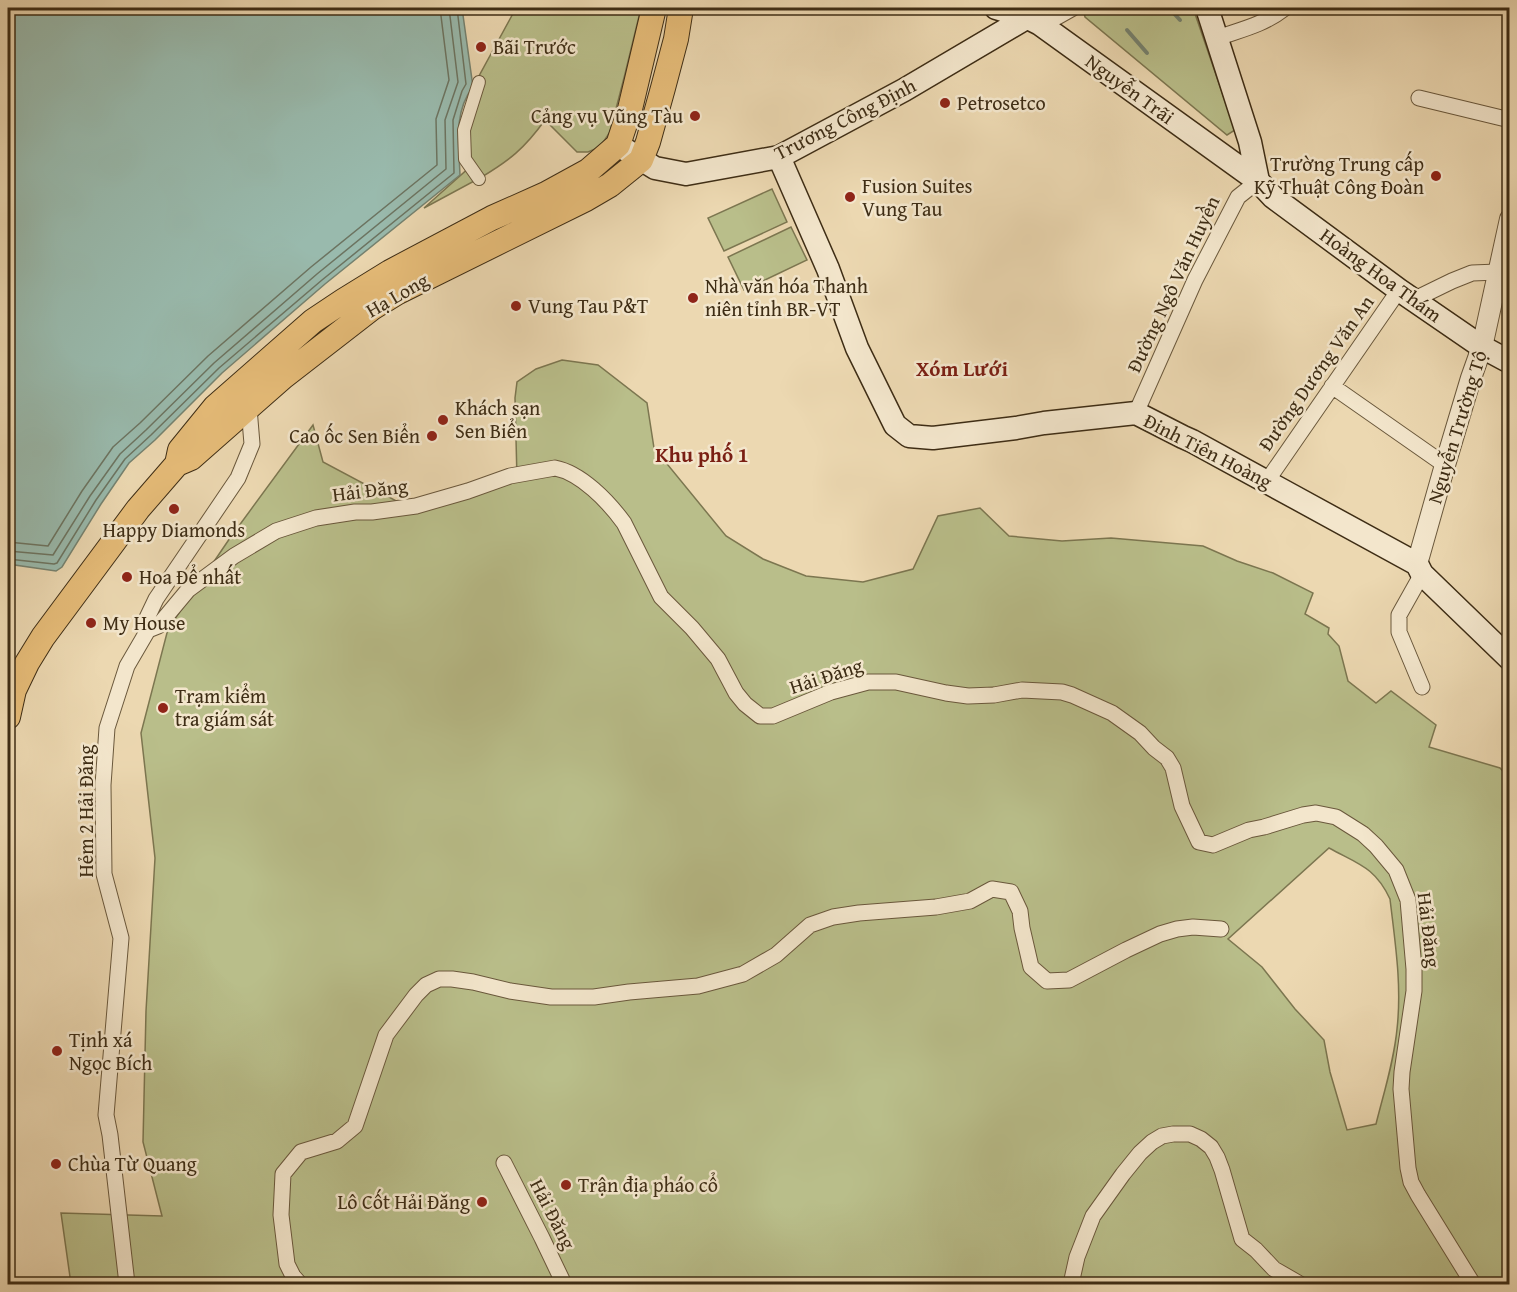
<svg xmlns="http://www.w3.org/2000/svg" width="1517" height="1292" font-family="'Gentium Book Plus',serif">
  <style>
    .green { fill: #b9be8a; stroke: #7c7650; stroke-width: 1.5; fill-rule: evenodd }
    .water { fill: #99baad; stroke: #758270; stroke-width: 1.5 }
    .lines { fill: none; stroke-linecap: round; stroke-linejoin: round }
    .shore { stroke: #6c7461; stroke-width: 1.5 }
    .stream { stroke: #758270; stroke-width: 4 }
    .pedestrian-casing { stroke: #6a583c; stroke-width: 14 }
    .minor-casing { stroke: #6a583c; stroke-width: 17 }
    .tertiary-casing { stroke: #6a583c; stroke-width: 22 }
    .secondary-casing { stroke: #3e2d15; stroke-width: 25 }
    .primary-casing { stroke: #3e2d15; stroke-width: 26 }
    .pedestrian { stroke: #f3e6cc; stroke-width: 12 }
    .minor { stroke: #f3e6cc; stroke-width: 15 }
    .tertiary { stroke: #f3e6cc; stroke-width: 20 }
    .secondary { stroke: #f3e6cc; stroke-width: 22 }
    .primary { stroke: #e6bc78; stroke-width: 24 }
    .poi-dot { fill: #8f2418; stroke: #f3e6cc; stroke-width: 2 }
    .labels { text-anchor: middle; stroke-width: 5; stroke-linejoin: round; paint-order: stroke }
    .poi-label { font-size: 20px; fill: #3e2d15; stroke: #f3e6cc; text-anchor: start }
    .street-label { font-size: 20px; fill: #3e2d15; stroke: #f3e6cc }
    .neighbourhood-label { font-size: 21px; font-weight: bold; fill: #7a1f14; stroke: #f3e6cc }
  </style>
  <rect width="100%" height="100%" fill="#ecd8b1"/>
  <filter id="stains"><feTurbulence type="fractalNoise" baseFrequency=".00333" numOctaves="4"/><feColorMatrix values="0 0 0 0 .2 0 0 0 0 .09 0 0 0 0 .02 0 0 0 .5 -.17"/></filter>
  <radialGradient id="worn" r=".72"><stop offset=".6" stop-color="#630" stop-opacity="0"/><stop offset="1" stop-color="#630" stop-opacity=".3"/></radialGradient>
  <path class="green" d="M516,8h125l-16,66 -15,58 -10,15 -12,5h-11l-32,-32c-21,29 -35,40 -65,58l-10,-14 -1,-23 4,-54z
    M1083,8h110l42,122 -8,5 -142,-118z
    M470,167l8,12 -54,29z
    M772,189l15,33 -63,29 -16,-33z
    M791,227l16,33 -63,30 -16,-33z
    M562,360l36,5 49,38 7,45 72,88 37,23 43,17 57,6 50,-13 25,-53 42,-8 29,28 53,5 49,-3 92,8 34,15 36,12 40,20 -8,21 24,14 -1,6 11,12 9,35 28,22 15,-12 45,34 -7,22 71,21 9,10v506h-1438l-10,-71 101,3 -19,-74 3,-131 9,-153 -14,-125 27,-104 62,-91 83,-113 10,37 94,50 59,-16 19,-9 22,-8 -2,-81 2,-16 19,-13zM1329,848c29,16 46,19 61,51 5,43 12,86 7,130 -3,32 -13,63 -21,95l-29,6 -17,-58 -6,-32 -29,-31 -33,-42 -34,-28z"/>
  <path class="water" d="M8,8h454l11,79c-20,25 -14,59 -13,88l-135,109 -103,89 -67,67 -26,23 -28,41 -39,63 -6,4 -48,-7z"/>
  <g class="lines">
    <path class="shore" d="M8,542l40,4 34,-55 31,-44 27,-24 68,-67 103,-89 126,-102 -1,-46 13,-39 -9,-72
      M8,551l45,4 37,-59 30,-42 26,-24 68,-67 103,-89 129,-105 -1,-49 13,-38 -9,-74
      M8,559l46,5 3,-1 39,-63 29,-41 26,-24 68,-67 103,-88 132,-107 -1,-53 9,-29 4,-7 -9,-76"/>
    <path class="stream" d="M1169,8l11,12
      M1127,30l20,23"/>
    <g class="pedestrian-casing">
      <path id="pedestrian" d="M479,82l-15,48 1,29 14,20"/>
    </g>
    <g class="minor-casing">
      <path id="minor" d="M1029,17h28l16,-9
        M1217,38c26,-9 46,-13 68,-30
        M1419,98l91,22
        M1413,300l39,-19 20,-8 26,-1
        M1332,386l113,79
        M249,408l3,36 -14,34 -82,121 -10,21 2,10 10,-4 30,-36 46,-34 42,-25 40,-13 39,-6h17l44,-6 52,-15 42,-15 45,-8c26,5 53,33 69,55l37,74 31,31 26,31 18,34 9,11 15,12h13l58,-24 37,-10h28l50,11 22,3 26,-1 28,-5 40,2 10,3 40,18 28,20 14,15 13,10 6,10 9,38 17,36 14,3 36,-15 15,-3 39,-12 13,-2 20,4 27,17 13,12 20,24 12,30 6,69v22l-12,81 -1,17 7,79 3,14 7,13 55,89
        M1136,413l59,-133 43,-83 20,-16
        M1267,481l132,-191
        M1422,574l-23,41v17l23,55
        M504,1163l38,75 22,46
        M127,1284l-17,-149 -4,-20 15,-177 -17,-64 -1,-89 4,-57 20,-62 21,-36
        M300,1284l-7,-8 -6,-12 -6,-49 2,-41 18,-22 36,-11 18,-15 31,-91 30,-40 10,-10 13,-6h13l21,3 37,9 41,6h43l35,-5 69,-6 45,-12 33,-19 34,-30 23,-8 26,-4 77,-6 34,-6 22,-12 19,3 9,19 2,17 9,39 16,14 22,-1 57,-30 34,-16 17,-5 16,-2 28,2
        M1071,1284l6,-27 16,-41 30,-42 17,-21 12,-11 10,-6 11,-2h17l11,5 10,8 6,10 5,13 20,69 14,11 18,19 26,15"/>
    </g>
    <g class="tertiary-casing">
      <path id="tertiary" d="M1417,564l28,-99 26,-87 11,-31 28,-128"/>
    </g>
    <g class="secondary-casing">
      <path id="secondary" d="M996,8l30,9 14,7 218,157 15,16 126,93 83,57 28,15
        M1207,8l43,134 8,39
        M618,145l37,23 31,6 93,-17 125,-67 139,-82
        M779,157l49,112 29,79 38,77 14,11 24,2 83,-10 28,-5 92,-10 47,24 9,4 225,123 5,10 88,85"/>
    </g>
    <g class="primary-casing">
      <path id="primary" d="M177,464l14,-6 92,-81 89,-69 26,-16 188,-93 24,-14 31,-25 7,-18 15,-54 13,-49 5,-31
        M8,717l6,-27 13,-27 16,-26 95,-128 39,-45 3,-14 35,-43 98,-86 30,-20 47,-29 102,-54 54,-24 42,-23 30,-26 12,-36 24,-101"/>
    </g>
    <use href="#pedestrian" class="pedestrian"/>
    <use href="#minor" class="minor"/>
    <use href="#tertiary" class="tertiary"/>
    <use href="#secondary" class="secondary"/>
    <use href="#primary" class="primary"/>
  </g>
  <g class="poi-dot">
    <circle cx="481" cy="47" r="6"/>
    <circle cx="945" cy="103" r="6"/>
    <circle cx="695" cy="116" r="6"/>
    <circle cx="1436" cy="176" r="6"/>
    <circle cx="850" cy="197" r="6"/>
    <circle cx="693" cy="298" r="6"/>
    <circle cx="516" cy="306" r="6"/>
    <circle cx="443" cy="420" r="6"/>
    <circle cx="432" cy="436" r="6"/>
    <circle cx="174" cy="509" r="6"/>
    <circle cx="127" cy="577" r="6"/>
    <circle cx="91" cy="623" r="6"/>
    <circle cx="163" cy="708" r="6"/>
    <circle cx="57" cy="1051" r="6"/>
    <circle cx="56" cy="1164" r="6"/>
    <circle cx="566" cy="1185" r="6"/>
    <circle cx="482" cy="1202" r="6"/>
  </g>
  <g class="labels">
    <g class="poi-label">
      <text x="493" y="54">Bãi Trước</text>
      <text x="957" y="110">Petrosetco</text>
      <text x="683" y="123" text-anchor="end">Cảng vụ Vũng Tàu</text>
      <text x="1424" y="171" text-anchor="end">Trường Trung cấp<tspan x="1424" dy="23">Kỹ Thuật Công Đoàn</tspan></text>
      <text x="862" y="193">Fusion Suites<tspan x="862" dy="23">Vung Tau</tspan></text>
      <text x="705" y="293">Nhà văn hóa Thanh<tspan x="705" dy="23">niên tỉnh BR-VT</tspan></text>
      <text x="528" y="313">Vung Tau P&amp;T</text>
      <text x="455" y="415">Khách sạn<tspan x="455" dy="23">Sen Biển</tspan></text>
      <text x="420" y="443" text-anchor="end">Cao ốc Sen Biển</text>
      <text x="174" y="537" text-anchor="middle">Happy Diamonds</text>
      <text x="139" y="584">Hoa Để nhất</text>
      <text x="103" y="630">My House</text>
      <text x="175" y="703">Trạm kiểm<tspan x="175" dy="23">tra giám sát</tspan></text>
      <text x="69" y="1047">Tịnh xá<tspan x="69" dy="23">Ngọc Bích</tspan></text>
      <text x="68" y="1171">Chùa Từ Quang</text>
      <text x="578" y="1192">Trận địa pháo cổ</text>
      <text x="470" y="1209" text-anchor="end">Lô Cốt Hải Đăng</text>
    </g>
    <g class="street-label">
      <text transform="translate(1130 89) rotate(36)" y="7">Nguyễn Trãi</text>
      <text transform="translate(845 119) rotate(-27)" y="7">Trương Công Định</text>
      <text transform="translate(1381 275) rotate(36)" y="7">Hoàng Hoa Thám</text>
      <text transform="translate(1173 284) rotate(-65)" y="7">Đường Ngô Văn Huyền</text>
      <text transform="translate(397 295) rotate(-30)" y="7">Hạ Long</text>
      <text transform="translate(1316 373) rotate(-55)" y="7">Đường Dương Văn An</text>
      <text transform="translate(1457 427) rotate(-73)" y="7">Nguyễn Trường Tộ</text>
      <text transform="translate(1208 451) rotate(27)" y="7">Đinh Tiên Hoàng</text>
      <text transform="translate(370 490) rotate(-7)" y="7">Hải Đăng</text>
      <text transform="translate(826 676) rotate(-18)" y="7">Hải Đăng</text>
      <text transform="translate(86 811) rotate(-90)" y="7">Hẻm 2 Hải Đăng</text>
      <text transform="translate(1429 930) rotate(83)" y="7">Hải Đăng</text>
      <text transform="translate(553 1214) rotate(63)" y="7">Hải Đăng</text>
    </g>
    <g class="neighbourhood-label">
      <text x="962" y="376">Xóm Lưới</text>
      <text x="702" y="462">Khu phố 1</text>
    </g>
  </g>
  <rect width="1517" height="1292" fill="none" stroke="#ecd8b1" stroke-width="30"/>
  <rect x="9" y="9" width="1499" height="1274" fill="none" stroke="#3e2d15" stroke-width="3"/>
  <rect x="15" y="15" width="1487" height="1262" fill="none" stroke="#3e2d15" stroke-width="1.5"/>
  <rect width="100%" height="100%" filter="url(#stains)"/>
  <rect width="100%" height="100%" fill="url(#worn)"/>
</svg>
